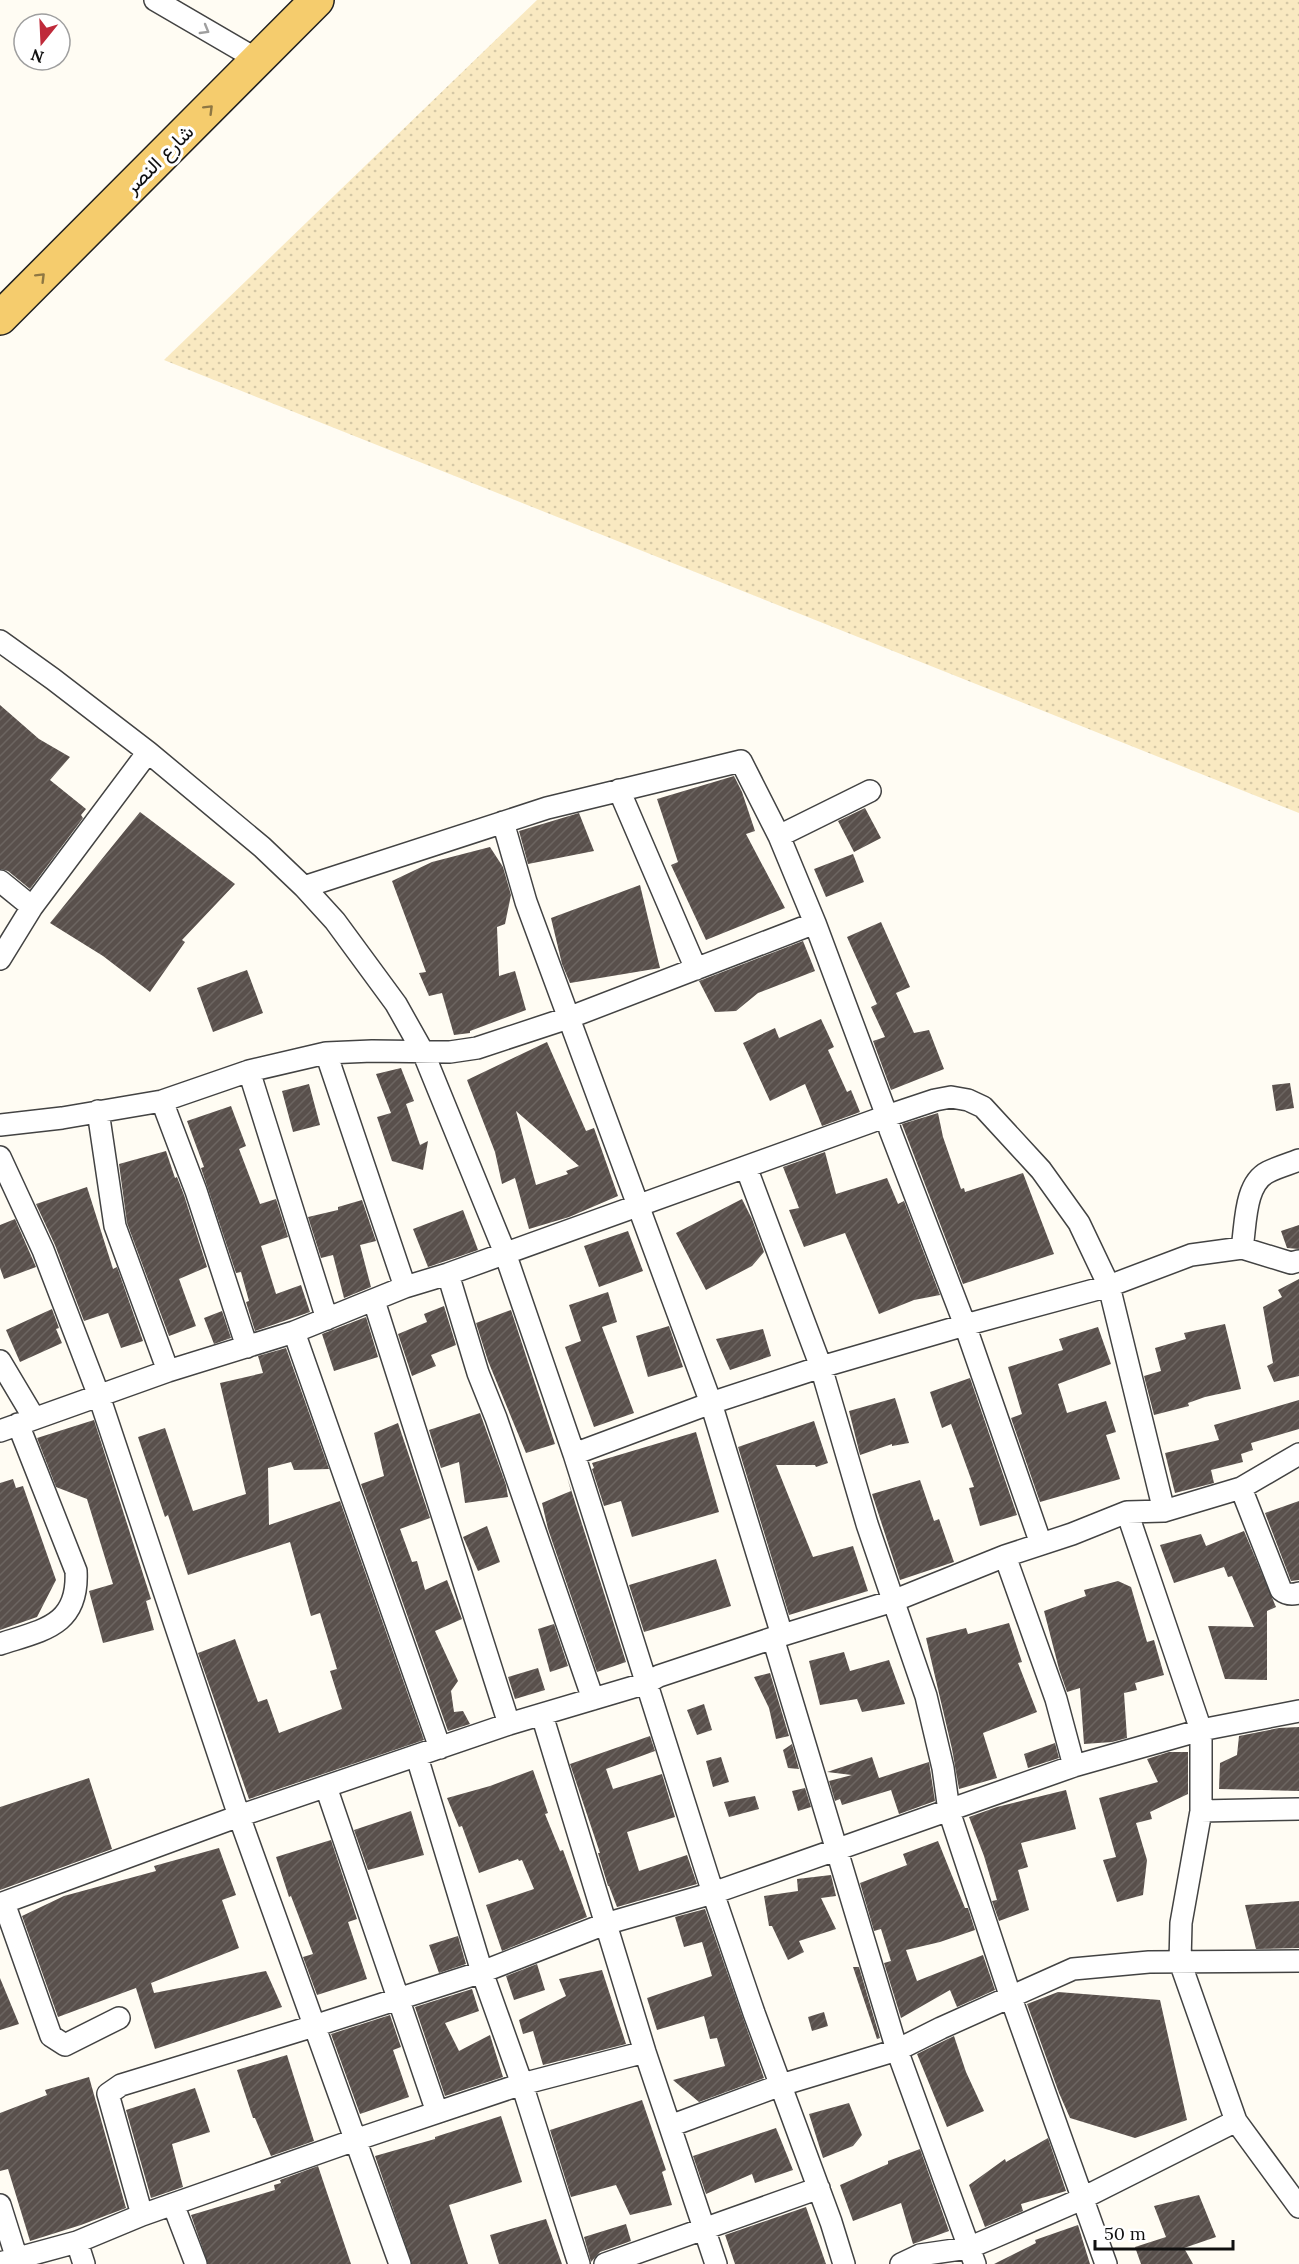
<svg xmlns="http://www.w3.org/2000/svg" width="1299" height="2264" font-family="Lora,Vazirmatn,serif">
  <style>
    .sand { fill: url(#sand-dots) }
    .building { fill: url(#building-hatch); fill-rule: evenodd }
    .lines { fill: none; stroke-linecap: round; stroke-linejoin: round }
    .minor-casing { stroke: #434343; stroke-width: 24 }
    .primary-casing { stroke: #212121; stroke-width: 36 }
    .minor { stroke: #fff; stroke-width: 21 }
    .primary { stroke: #f5cc6d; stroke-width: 33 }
    .oneway { stroke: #9f9f9f }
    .oneway2 { stroke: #8e7743 }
    .labels { text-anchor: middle; stroke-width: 6; stroke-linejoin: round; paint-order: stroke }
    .street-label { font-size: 20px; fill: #101010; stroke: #fff }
  </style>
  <defs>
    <pattern id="sand-dots" width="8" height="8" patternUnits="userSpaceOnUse" patternTransform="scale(1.5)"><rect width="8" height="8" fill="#f9e9c1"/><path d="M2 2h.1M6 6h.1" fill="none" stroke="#d4c7a5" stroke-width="1.8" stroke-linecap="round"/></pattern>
    <pattern id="building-hatch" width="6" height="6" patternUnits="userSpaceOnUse" patternTransform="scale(1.5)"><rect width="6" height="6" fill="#59504c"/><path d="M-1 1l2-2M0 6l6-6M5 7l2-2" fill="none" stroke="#6c6561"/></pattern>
  </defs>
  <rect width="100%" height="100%" fill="#fffcf3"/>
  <path class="sand" d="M537,0h762v813l-1135,-453z"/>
  <path class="building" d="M0,705l39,34 31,18 -20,23 36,29 -5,6 2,3 -53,71 -22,-18 -8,-2z
    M734,776l8,16 13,39 -9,3 39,74 -79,32 -35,-75 7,-3 -21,-63z
    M865,808l16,30 -27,14 -16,-31z
    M140,812l95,72 -53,56 3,2 -35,50 -47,-36 -53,-33z
    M579,813l15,38 -66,13 -9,-33z
    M490,847l13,20 8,28 -6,29 -8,3 2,49 16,-5 11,39 -56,21v2l-16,2 -12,-42 -13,3 -10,-23 7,-1 -34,-91 40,-19z
    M853,854l11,28 -38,15 -12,-28z
    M640,885l20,83 -90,15 -8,-19 -11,-46z
    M881,922l29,65 -14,6 18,40 15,-3 15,39 -53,21 -18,-49 12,-4 -14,-30 6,-3 -30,-67z
    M803,941l12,30 -57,22 -22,18 -21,1 -16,-31z
    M247,970l16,43 -50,19 -16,-44z
    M821,1019l13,28 -6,3 19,42 4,-2 9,22 -38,14 -17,-42 -35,17 -27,-58 32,-15 4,10z
    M547,1042l39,89 8,-3 24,68 -49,21 -40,12 -14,-51 -13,6 -7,-32 -28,-72zM516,1111l63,55 -13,5 2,3 -32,11z
    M401,1068l13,33 -8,3 14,41 8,-4 -5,29 -31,-9 -15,-44 14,-4 -15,-39z
    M1290,1083l4,25 -18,3 -4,-26z
    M309,1084l11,41 -27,7 -11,-41z
    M231,1106l15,40 -7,3 21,55 16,-5 12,38 -27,9 15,48 25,-9 9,27 -55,19 -9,-29 3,-1 -8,-29 -5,1 -35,-105 3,-1 -17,-46z
    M938,1113l5,24 18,52 3,-1 1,4 58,-19 31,81 -91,30 -61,-160z
    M166,1151l9,27 2,-1 7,18 23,72 -28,12 17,47 -27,10 -42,-113 -8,-59z
    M825,1152l11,42 51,-16 11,26 6,-3 36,94 -26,5 -35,14 -34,-81 -41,14 -15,-37 10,-2 -16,-41z
    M87,1187l26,82 4,-2 26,74 -22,7 -13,-35 -24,8 -29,-76 -19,-41z
    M742,1199l10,20 12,33 -12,14 -46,24 -30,-57z
    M362,1200l14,41 -16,4 11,42 -27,11 -11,-43 -12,3 -13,-41 30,-7v-3z
    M463,1210l15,40 -50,17 -15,-38z
    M15,1219l21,48 -32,12 -4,-11v-43z
    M1299,1225v24l-12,-1 -6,-17z
    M628,1231l15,40 -44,16 -15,-41z
    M1299,1279v97l-25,6 -7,-16 6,-3 -10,-56 19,-10 -4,-7z
    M608,1292l9,30 -15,5 32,86 -40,14 -29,-80 16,-6 -12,-36z
    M444,1306l12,39 -25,10 5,11 -24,10 -14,-42 29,-12 -3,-8z
    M52,1309l7,19 -3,1 6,14 -42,19 -14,-32z
    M511,1310l44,134 -29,9 -38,-92 -12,-38z
    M222,1311l9,27 -17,6 -10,-26z
    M366,1317l12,40 -44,14 -12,-37z
    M1225,1324l16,65 -36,8 -17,6 1,3 -35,9 -10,-39 17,-5 -6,-23 31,-9 -2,-6z
    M669,1326l14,41 -35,10 -12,-41z
    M1098,1327l13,37 -53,20 9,29 39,-12 10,31 -10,3 14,44 -80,23 -29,-84 11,-4 -14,-47 55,-17 -4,-11z
    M763,1329l8,27 -41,14 -14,-31z
    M286,1348l43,121 -35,1 -3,-8 -23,6 1,57 71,-24 84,239 -175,59 -51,-146 37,-14 23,63 9,-3 12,34 63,-24 -12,-38 7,-2 -17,-56 -9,3 -21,-74 -102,33 -20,-60 -3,2 -27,-80 27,-9 28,83 53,-17 -26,-111 43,-10 -5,-17z
    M970,1378l47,137 -37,11 -11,-38 5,-1 -23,-63 -9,4 -12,-36z
    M895,1398l14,45 -17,3v-2l-32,11 -11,-44z
    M1299,1400v29l-48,14 2,7 -12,4 2,8 -32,8 3,13 -39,10 -10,-40 54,-13 -5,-15z
    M480,1413l26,72 2,12 -43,6 -6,-41 -18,6 -12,-38z
    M94,1420l57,179 -5,2 8,29 -51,13 -14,-52 24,-7 -26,-85 -31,-12 -19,-49z
    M814,1421l14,42 -12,4 -1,-2h-39l37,92 40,-11 15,45 -79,24 -51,-168z
    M398,1423l32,95 -30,11 12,33 5,-1 8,29 22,-10 15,39 -27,12 23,50 -7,10 3,21 9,-1 7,13 -22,7 -87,-247 23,-8 -10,-43z
    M696,1432l23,80 -87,25 -11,-36 -17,5 -12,-37 2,-1 -2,-5z
    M567,1477l59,185 -29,10 -49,-143 -6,-26 29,-12z
    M13,1479l3,9 7,-2 33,94 -19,37 -37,13v-147z
    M920,1480l14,41 5,-2 15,43 -54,18 -28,-86z
    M1299,1501v79l-8,1 -26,-68z
    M487,1526l13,36 -22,9 -15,-34z
    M1244,1531l32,76 -9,4v69l-42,-1 -17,-53 46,1 -22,-51 -4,1 -4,-10 -50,16 -14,-38 41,-11 5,12z
    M716,1559l15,47 -87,26 -15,-47z
    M1118,1581l13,6 16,55 7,-2 10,35 -29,8 2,7 -13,3 3,45 -15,4 -28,2 -4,-56 -13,4 -8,-23 -15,-58 42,-15 -2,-6z
    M1009,1623l13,39 -4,1 19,49 -54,21 14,45 -38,11 -7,-40 -26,-111 40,-10 2,6z
    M554,1624l14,42 -18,6 -12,-43z
    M844,1652l6,19 39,-11 16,44 -43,8 -5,-13 -37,6 -11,-44z
    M538,1668l7,22 -30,9 -7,-22z
    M770,1673l19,63 -13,3 -7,-31 -15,-31z
    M704,1704l8,26 -15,5 -10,-25z
    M1299,1727v64l-80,-2 1,-26 17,-8 2,-19 40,-8z
    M650,1736l5,15 -49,18 7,20 49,-15 13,43 -48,15 12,39 48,-16 10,29 -80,23 -8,-21h-1l-10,-33h2l-30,-89z
    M1055,1743l4,15 -31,10 -4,-14z
    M792,1744l7,25 -11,-1 -5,-18z
    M1169,1752h19v42l-38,18 2,7 -16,4 11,37 -4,35 -26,7 -14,-42 13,-3 -17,-59 59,-16 -11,-23z
    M721,1757l8,25 -16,5 -7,-26z
    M872,1757l7,21 50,-16 6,39 -36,13 -8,-24 -49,15 -2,-6 -5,2 -6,-20 23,-6 -25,-3z
    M533,1770l15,43 -3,1 15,37 3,-1 24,67 -85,34 -16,-46 48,-16 -12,-29 -3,1 -1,-2 -39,14 -17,-47 -3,1 -12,-29 43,-12z
    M89,1778l23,71 -112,41v-83z
    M805,1788l6,19 -13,4 -6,-20z
    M1066,1790l10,39 -55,14 7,24 -10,3 11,40 -30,11 -7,-20 5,-1 -13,-44 -15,-39 28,-10z
    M755,1796l4,13 -30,8 -5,-15z
    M411,1811l13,44 -56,15 -14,-40z
    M331,1840l26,79 -9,3 19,57 -50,16 -14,-38 10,-3 -22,-58 -2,1 -13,-40z
    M938,1841l27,67h3l7,22 -35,12 -34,8 11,31 66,-26 12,35 -38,17 -7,-17 -49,28 -17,-55 7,-2 -10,-32 -7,2 -14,-48 47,-18 -4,-11z
    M219,1848l17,47 -14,5 17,48 -88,35 3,10 112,-22 16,36 -127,42 -19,-61 -78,29 -36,-101 42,-20 92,-25 -2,-5z
    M831,1875l5,21 -15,2 15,31 -37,12 5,11 -16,8 -16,-34h-3l-5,-30 34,-5 -1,-12z
    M1299,1901v47l-43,1 -11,-44z
    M705,1909l59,169 -65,24 -26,-22 52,-14 -8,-28 -7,1 -6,-23 -47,14 -10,-32 65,-22 -10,-34 -18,5 -9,-30z
    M458,1936l8,28 -27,9 -10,-28z
    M537,1964l8,26 -31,10 -8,-24z
    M853,1967h6l21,71 -3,1z
    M602,1970l24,74 -83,21 -10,-34 -10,3 -4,-14 47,-24 -7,-17z
    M0,1978l19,46 -19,6z
    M472,1989l7,22 -34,12 14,28 31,-16 13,42 -58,19 -30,-89z
    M1058,1992l102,8 27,120 -52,18 -65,-20 -11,-25 -32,-89z
    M824,2012l4,14 -16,5 -4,-14z
    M390,2015l11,32 -8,3 16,47 -49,17 -29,-80z
    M954,2036l12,36 18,39 -37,16 -30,-73z
    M287,2055l27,86 -43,15 -16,-38h-2l-16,-48z
    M89,2077l37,131 -45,17 -51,16 -22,-72 -8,2v-58l47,-18 -2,-5z
    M195,2088l15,44 -38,12 11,43 -32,11 -25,-88z
    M642,2100l24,70 -4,2 10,33 -42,10 -14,-30 -45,12 -21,-67z
    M849,2103l13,32 -9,11 -30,12 -14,-44z
    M501,2116l21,66 -73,23 19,59h-56l-37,-108 60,-17v-2z
    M776,2128l17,42 -38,13 -3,-9 -46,20 -13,-38z
    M1048,2138l18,53 -45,13 2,7 -38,16 -16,-42 36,-26 1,3z
    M920,2149l29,82 -36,13 -12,-41 -48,18 -13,-36 48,-21v-3z
    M318,2166l33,98h-143l-17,-49 84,-25 -1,-5 7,-2 -1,-3z
    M1199,2195l17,42 -32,11 9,16h-52l-6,-17 31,-10 -12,-31z
    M806,2207l20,57h-91l-10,-29z
    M546,2219l16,45h-63l-9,-29z
    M626,2224l5,17 -31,11 -9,10 -7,-25z
    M1078,2225l12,39h-96l42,-21 -1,-3z"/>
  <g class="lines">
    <g class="minor-casing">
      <path id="minor" d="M155,0l103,60
        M0,641l53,38 95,73 -116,155
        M148,752l114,95 42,40 31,34 61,83 27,48 82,201 69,201 139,439 41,120 77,209 13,42
        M619,790l77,179
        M503,822l23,80 185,501 71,232
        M779,836l91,-45
        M0,881l32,26 -32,52
        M304,887l243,-79 194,-47 38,75 36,87 72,193 3,14 75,195 76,219
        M326,1053l79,234
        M249,1071l77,-18 46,-2 78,1 27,-4 91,-30 247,-95
        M162,1101l34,90 51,156
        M98,1111l17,115 53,145
        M0,1125l62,-7 100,-17 87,-30 78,248
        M0,1157l43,93 56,146 140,420 161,448
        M746,1167l75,200 46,157 59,172 17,72 6,43 62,187 95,266
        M1242,1248c4,-23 2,-64 26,-76 10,-5 21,-8 31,-12
        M448,1274l30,99 18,45 97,281
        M374,1301l135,423
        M294,1332l146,416
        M0,1361l34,57
        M0,1431l168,-60 126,-39 111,-45 43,-13 439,-158 48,-16 16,-3 17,3 15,7 58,63 38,53 30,63 55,225
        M574,1454l137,-51 110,-36 144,-42 144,-39 82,-31 51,-7 49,15 8,-2
        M1241,1488l40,102c6,5 11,5 18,3
        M1127,1512l37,-1 77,-23 58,-34
        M1005,1556l51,143 18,67
        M773,1638l124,412 78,214
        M0,1644c43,-14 79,-18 76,-73l-58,-147
        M542,1715l103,337 71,212
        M417,1757l65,215 40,112 123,-32
        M326,1787l111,325
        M1201,1811l98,-2
        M4,1903l47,133 14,9 54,-27
        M0,1904l239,-88 270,-92 138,-41 12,-7 114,-38 120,-37 112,-45 67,-22 55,-22 74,218v81l-20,112 -1,39 56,159 63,86
        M670,2126l111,-41 116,-35 44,-22 132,-59 76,-7 150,-1
        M173,2204l23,60
        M0,2205l17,54
        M142,2215l-34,-121 13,-9 193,-59 168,-54 123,-48 108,-31 361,-127 127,-36 98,-19
        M77,2242l7,22
        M0,2263l77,-21 65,-27 213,-75 167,-56 57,180
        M605,2264l214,-76
        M901,2264l19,-9 48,-7 24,-10 83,-36 161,-81"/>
    </g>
    <g class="primary-casing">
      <path id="primary" d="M0,318l317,-318"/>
    </g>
    <use href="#minor" class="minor"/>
    <use href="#primary" class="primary"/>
  </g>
  <defs><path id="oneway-chevron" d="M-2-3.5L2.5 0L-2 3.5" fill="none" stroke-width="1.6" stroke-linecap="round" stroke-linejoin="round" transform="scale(1.5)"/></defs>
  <use class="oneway" href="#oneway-chevron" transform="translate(205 30) rotate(30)"/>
  <g class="oneway2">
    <use href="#oneway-chevron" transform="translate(209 109) rotate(-45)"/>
    <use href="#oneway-chevron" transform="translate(41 277) rotate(-45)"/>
  </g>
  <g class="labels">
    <g class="street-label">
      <text transform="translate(159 159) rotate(-45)" y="7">شارع النصر</text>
    </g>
  </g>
  <g transform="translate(42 42) rotate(198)"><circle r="28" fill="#ffffff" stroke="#9f9f9f" stroke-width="1.5"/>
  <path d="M0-4.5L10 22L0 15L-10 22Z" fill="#bf2a3a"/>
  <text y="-9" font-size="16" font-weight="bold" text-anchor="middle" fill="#101010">N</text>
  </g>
  <path d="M1095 2240v9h138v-9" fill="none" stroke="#101010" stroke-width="3"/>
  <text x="1104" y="2240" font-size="18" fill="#101010" stroke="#ffffff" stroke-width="4.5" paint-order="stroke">50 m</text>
</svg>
